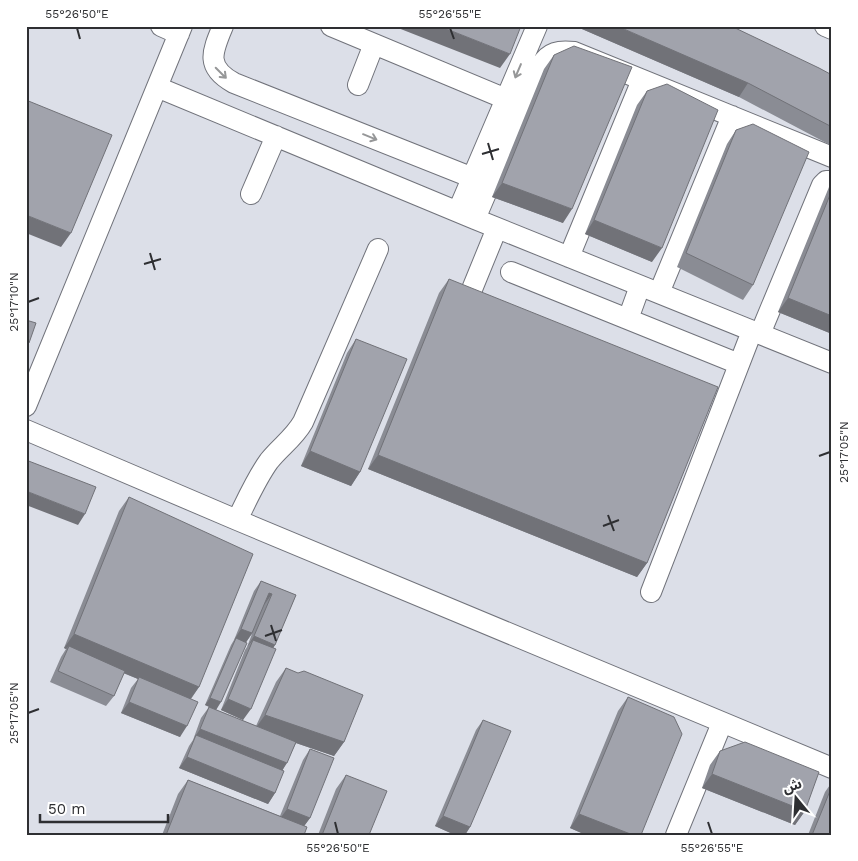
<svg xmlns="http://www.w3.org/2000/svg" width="858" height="861" font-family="'Work Sans','Noto Sans Arabic',sans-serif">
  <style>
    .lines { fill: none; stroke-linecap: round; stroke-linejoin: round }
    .minor-casing { stroke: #71737b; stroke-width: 22 }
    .minor { stroke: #fff; stroke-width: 20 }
    .wall { fill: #8a8c94 }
    .shaded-wall { fill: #717278 }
    .building { fill: #a1a3ac; stroke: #717278 }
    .oneway { stroke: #969798 }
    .ticks { fill: none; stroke: #2e2f32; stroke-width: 2 }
    .neatline { fill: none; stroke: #2e2f32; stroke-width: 2 }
    .ticks-label { font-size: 12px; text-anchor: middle; fill: #2e2f32 }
  </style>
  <rect width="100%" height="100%" fill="#dcdfe8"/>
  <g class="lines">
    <g class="minor-casing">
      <path id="minor" d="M161,26l18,8
        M223,26c-11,26 -18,41 11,57l239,95
        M331,26l175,73
        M825,26l7,3
        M358,85l16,-41
        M157,87l318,132 357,144
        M251,194l25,-58
        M458,211l79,-185
        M475,219l66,-154c8,-13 18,-15 33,-13l258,105
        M569,257l73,-177
        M511,272l228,92
        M659,293l73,-177
        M468,299l29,-71
        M628,319l12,-33
        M760,334l62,-149 4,-4h6
        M26,406l156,-380
        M26,430l211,90 595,248
        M237,520c10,-20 19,-41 32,-59 11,-14 25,-23 34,-39l75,-173
        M651,592l101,-261
        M676,835l46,-112"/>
    </g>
    <use href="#minor" class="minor"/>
  </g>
  <path class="wall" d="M575,26l257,49v71l-93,-49z
    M554,55l9,168 -71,-26 52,-128z
    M647,91l5,171 -67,-28 52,-129z
    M736,130l17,155 -10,15 -66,-33 50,-123z
    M832,183v151l-54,-22 51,-125z
    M449,279l198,284 -10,14 -269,-108 71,-176z
    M356,339l4,133 -9,14 -50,-20 46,-113z
    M129,497l70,190 -8,12 -11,38 -59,-24 10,-25 7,-9 -15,-6 -9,23 -8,10 -56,-24 11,-25 5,-8 -2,-1 55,-137z
    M261,581l35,14 -53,125 -22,-10 24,-60 2,-3 5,-13 -6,8 -30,68 -11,-5 26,-60 3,-5 20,-49z
    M286,668l58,74 -10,14 -38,-13 -14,28 -7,22 -7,11 -89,-36 10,-22 4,-6 8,-22 8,-11 47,19 20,-44z
    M628,697l13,138h-55l-16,-7 48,-117z
    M483,720l-13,107 -5,8h-10l-20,-9 41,-96z
    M310,749v69l-6,8v9h-142l16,-41 10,-14 92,36 23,-56z
    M720,751l85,60 -10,14 -93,-37 8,-23z
    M346,775l23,60h-51l18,-46z
    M832,782v53h-24l17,-43z"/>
  <path class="shaded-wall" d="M393,26h46l71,28 -10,14z
    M575,26h42l131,57 -9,14z
    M502,183l70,26 -9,14 -71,-26z
    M26,215l45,18 -10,14 -35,-14z
    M594,220l68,28 -10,14 -67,-28z
    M788,298l44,18v18l-54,-22z
    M310,451l50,21 -9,14 -50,-20z
    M378,455l269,108 -10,14 -269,-108z
    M26,491l59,23 -7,11 -52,-20z
    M269,593l3,1 -8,11z
    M241,629l11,4 -7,11 -9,-6 -2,2z
    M74,634l125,53 -10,14 -50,-24 -1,2 -71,-30 2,-3 -3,3 -2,-1z
    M254,636l21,9 -7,10 -15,-15 -6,7z
    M210,698l11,4 -5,8 -11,-5z
    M228,699l23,10 -8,11 -22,-10z
    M129,702l58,24 -7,11 -59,-24z
    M265,715l79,27 -10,14 -79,-27z
    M200,729l87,34 -7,11 -84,-39 -3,5z
    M187,757l88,36 -7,11 -89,-36z
    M712,774l93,37 -10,14 -93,-37z
    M287,809l23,9 -8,11 -23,-9z
    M579,814l54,21h-47l-16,-7z
    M443,816l27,11 -5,8h-10l-20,-9z"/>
  <path class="building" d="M439,26h82l-11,28z
    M617,26h114l88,42 13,7v52l-84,-44z
    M574,46l58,21 -60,142 -70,-26 52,-128z
    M667,84l51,26 -56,138 -68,-28 53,-129z
    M26,100l86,35 -41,98 -45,-18z
    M753,124l56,28 -56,133 -67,-32 50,-123z
    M832,190v126l-44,-18z
    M449,279l269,108 -71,176 -269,-108z
    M26,320l10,3 -7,20 -3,1z
    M356,339l51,20 -47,113 -50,-21z
    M26,460l70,27 -11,27 -59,-23z
    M129,497l124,57 -54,133 -125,-53z
    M261,581l35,14 -21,50 -21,-9 18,-42 -3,-1 -17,40 -11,-4z
    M236,638l11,5 -26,59 -11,-4z
    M253,640l23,9 -25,60 -23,-10z
    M69,646l56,25 -11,25 -56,-25z
    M286,668l12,5 6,-2 59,24 -19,47 -79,-27z
    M139,677l59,25 -11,24 -58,-24z
    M628,697l46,20 8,17 -41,101h-8l-54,-21z
    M209,707l87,35 -9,21 -87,-34z
    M483,720l28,11 -41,96 -27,-11z
    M196,735l88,36 -9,22 -88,-36z
    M745,742l74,30 -14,39 -93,-37 8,-23z
    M310,749l24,9 -24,60 -23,-9z
    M346,775l41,16 -18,44h-47z
    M188,780l119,47 -3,8h-138z
    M832,786v49h-20z"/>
  <defs><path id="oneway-shaft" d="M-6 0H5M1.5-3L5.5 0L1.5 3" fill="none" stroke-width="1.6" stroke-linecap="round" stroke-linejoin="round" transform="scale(1.25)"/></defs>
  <g class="oneway">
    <use href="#oneway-shaft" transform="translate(518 71) rotate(113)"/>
    <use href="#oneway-shaft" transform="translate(221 73) rotate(45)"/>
    <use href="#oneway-shaft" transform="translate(370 137) rotate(22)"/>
  </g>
  <path class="ticks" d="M77,28l3,11M450,28l4,11M488,143l5,17M482,154l17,-5M150,253l5,17M144,264l17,-5M28,302l11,-4M819,456l11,-4M608,515l6,16M603,526l16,-6M271,625l5,16M265,636l17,-6M28,713l11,-4M335,822l3,12M708,822l4,12"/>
  <rect width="858" height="861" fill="none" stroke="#ffffff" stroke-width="55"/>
  <g transform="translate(796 798) rotate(342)" stroke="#ffffff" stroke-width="4" paint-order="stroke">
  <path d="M0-4L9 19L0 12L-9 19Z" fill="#2e2f32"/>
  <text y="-8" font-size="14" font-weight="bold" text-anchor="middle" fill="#2e2f32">ش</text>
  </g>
  <path d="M40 814v8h128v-8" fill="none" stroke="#2e2f32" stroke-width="2.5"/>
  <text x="48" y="814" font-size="15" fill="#2e2f32" stroke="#ffffff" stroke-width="4" paint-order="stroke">50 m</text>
  <rect x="28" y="28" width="802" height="806" class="neatline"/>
  <g class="ticks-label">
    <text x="77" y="18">55°26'50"E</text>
    <text x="450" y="18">55°26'55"E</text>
    <text transform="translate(14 302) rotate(-90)" y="4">25°17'10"N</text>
    <text transform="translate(844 452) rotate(-90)" y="4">25°17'05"N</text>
    <text transform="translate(14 713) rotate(-90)" y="4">25°17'05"N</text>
    <text x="338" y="852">55°26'50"E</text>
    <text x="712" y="852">55°26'55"E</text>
  </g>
</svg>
